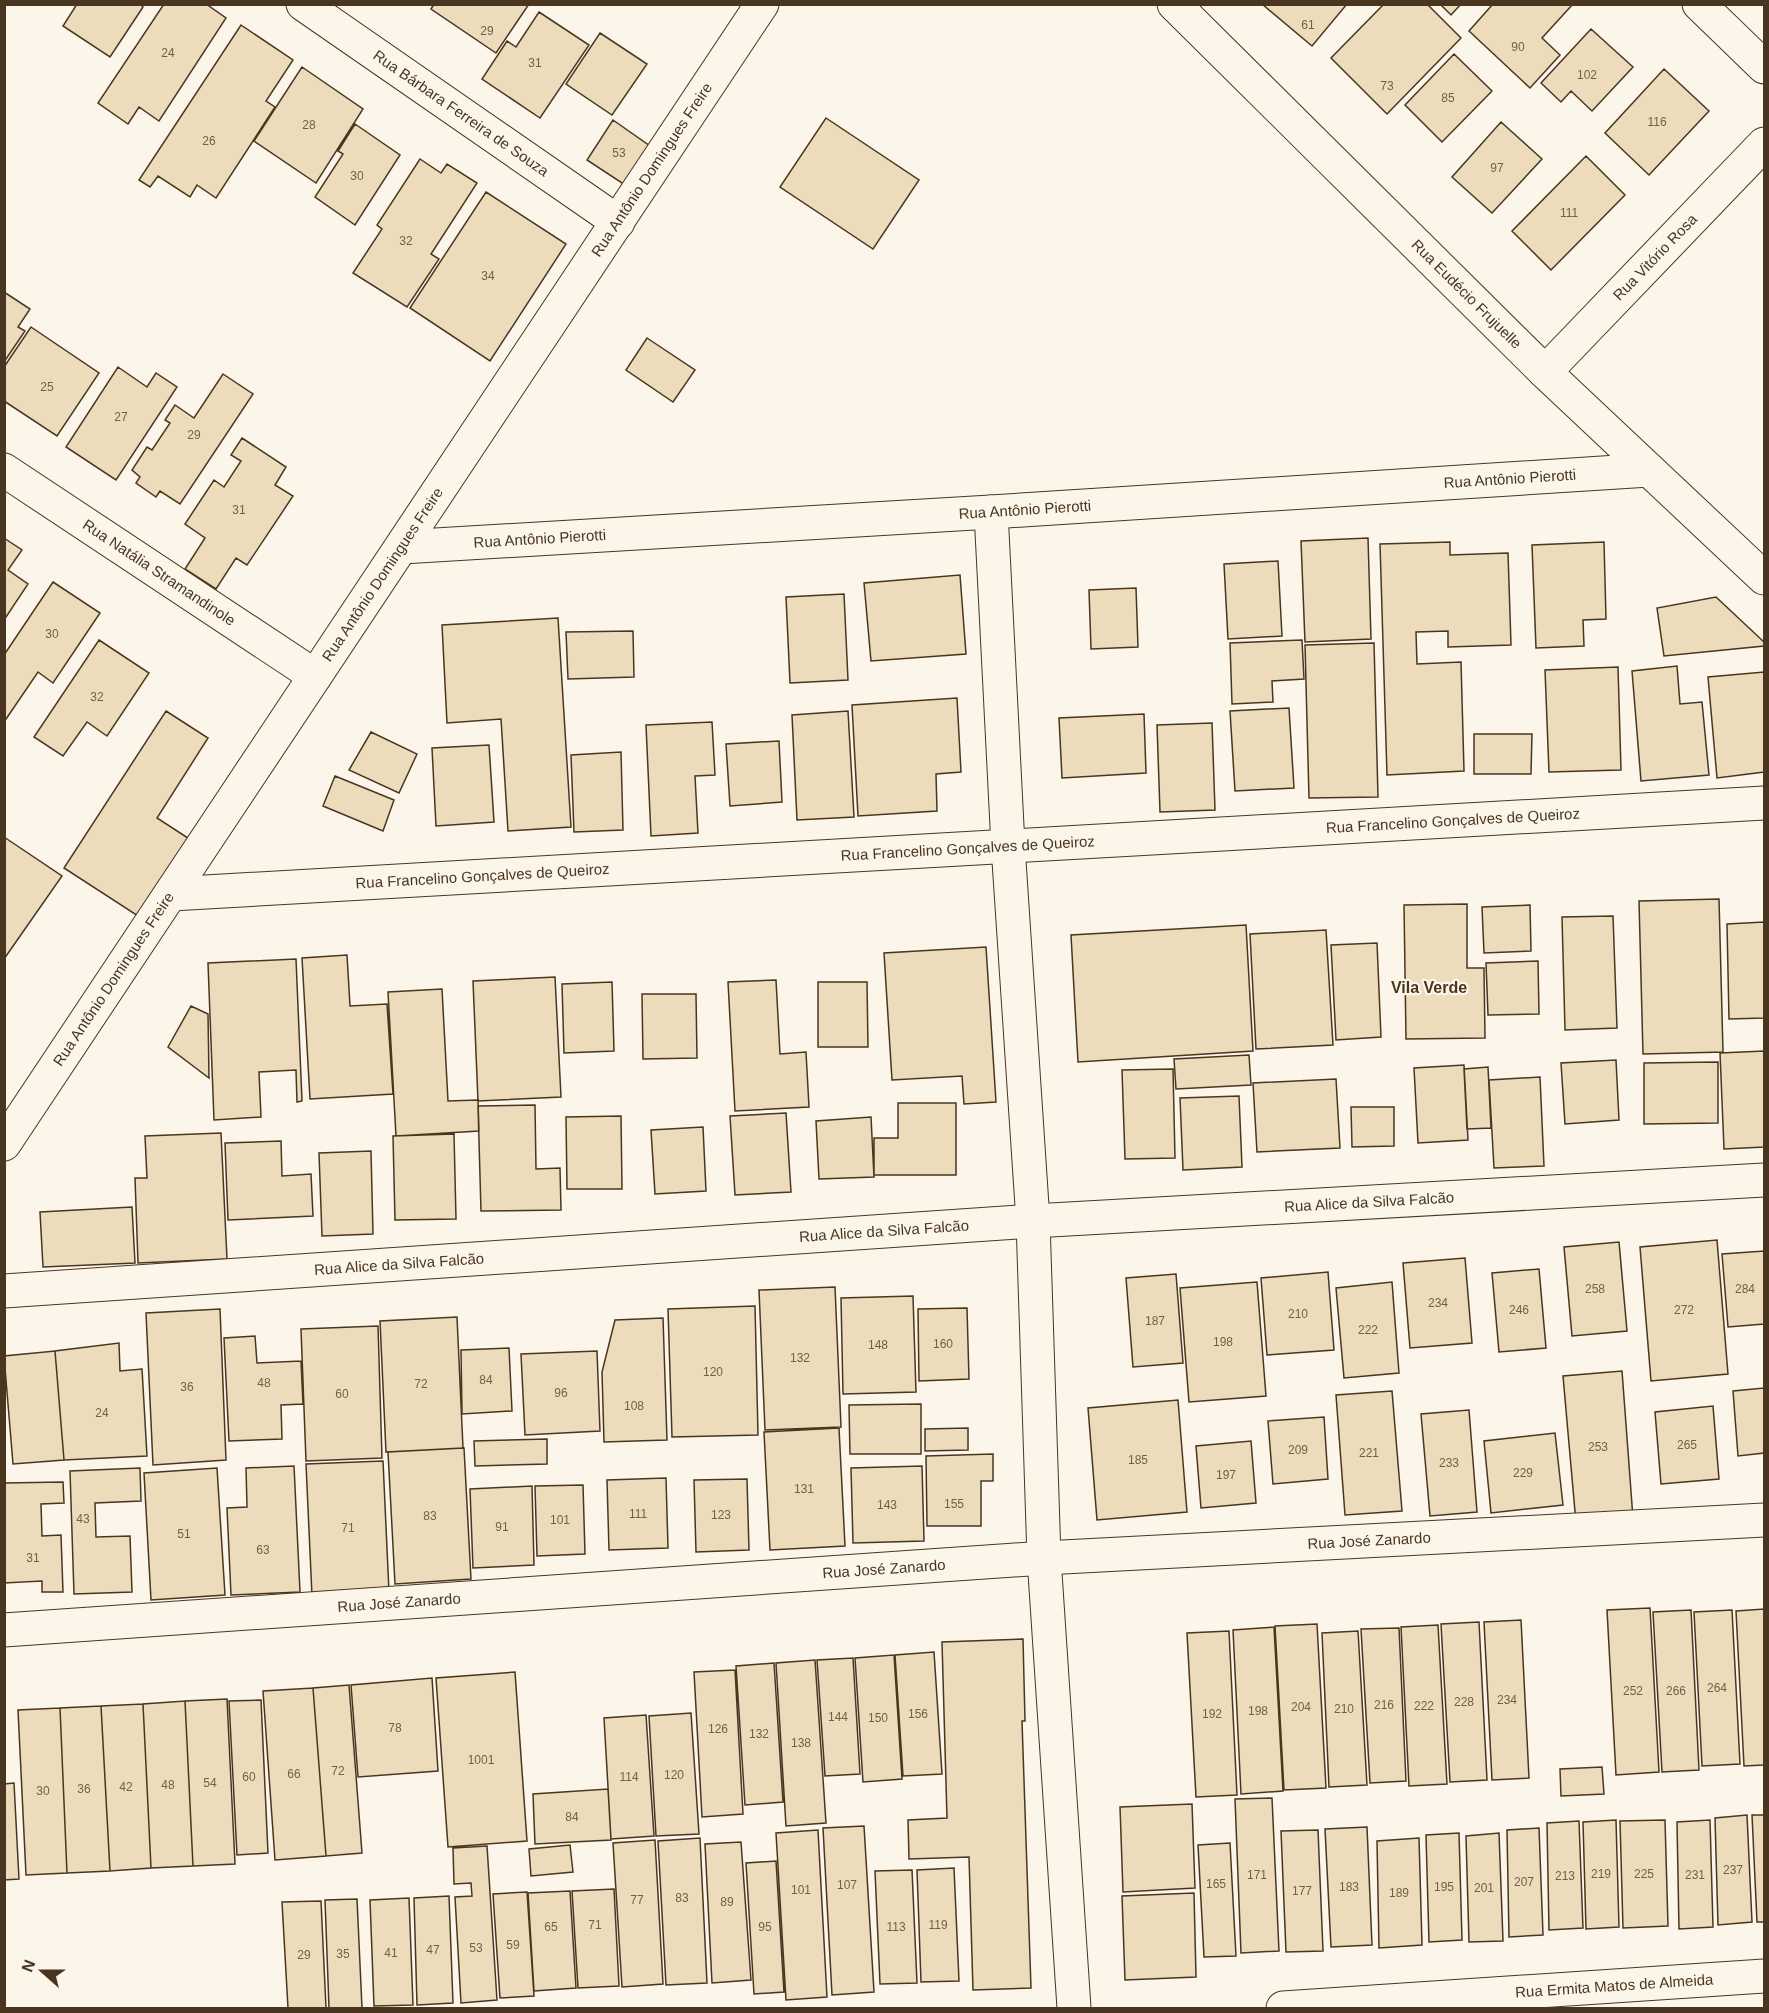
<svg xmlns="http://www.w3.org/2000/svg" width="1769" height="2013" font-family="Helvetica,sans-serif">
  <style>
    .building { fill: #ecdcbc; stroke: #4a3520; stroke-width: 1.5 }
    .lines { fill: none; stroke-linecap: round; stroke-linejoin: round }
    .minor-casing { stroke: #4a3520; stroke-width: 35 }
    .minor { stroke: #fbf6e9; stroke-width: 33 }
    .labels { text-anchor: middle; stroke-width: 4.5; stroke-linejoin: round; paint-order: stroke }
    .number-label { font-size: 12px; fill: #725f47 }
    .street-label { font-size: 15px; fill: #4a3520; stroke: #fbf6e9 }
    .neighbourhood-label { font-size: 16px; font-weight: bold; fill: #4a3520; stroke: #fbf6e9 }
  </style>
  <rect width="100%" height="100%" fill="#fbf6e9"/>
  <path class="building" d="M77,4h63l3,3 -33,50 -47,-31z
    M164,4h42l20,14 -67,103 -20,-14 -11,17 -30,-21z
    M434,4h95l-33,49 -65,-44z
    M1262,4h85l-35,42z
    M1384,4h43l34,34 -74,76 -56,-56z
    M1440,4h21l-10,11z
    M1493,4h80l-31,34 18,17 -30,33 -61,-57z
    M539,12l50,33 -49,73 -58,-39 25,-38 9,6z
    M241,25l52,35 -27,41 9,6 -59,91 -19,-13 -7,12 -32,-21 -8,11 -11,-7z
    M1591,29l42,38 -41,44 -21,-20 -10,11 -20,-19z
    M600,33l47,31 -35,51 -46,-31z
    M1454,54l38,37 -50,51 -37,-37z
    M302,67l61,42 -47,74 -62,-42z
    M1664,69l45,42 -60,64 -44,-42z
    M826,118l93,62 -46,69 -93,-62z
    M613,120l37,26 -25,39 -38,-25z
    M1501,122l41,37 -50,54 -40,-36z
    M355,124l45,31 -45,70 -40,-28 28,-43 -5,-3z
    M1586,156l39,39 -74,75 -39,-39z
    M420,159l21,14 6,-9 30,19 -46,71 8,5 -32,48 -54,-34 29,-44 -5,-4z
    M486,192l80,52 -76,117 -80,-53z
    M4,292l26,17 -12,18 7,4 -21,31z
    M31,327l68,46 -42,63 -53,-35v-34z
    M647,338l48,32 -22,32 -47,-32z
    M118,367l29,20 9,-14 21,14 -61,93 -50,-33z
    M223,374l30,20 -73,110 -20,-13 -4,6 -20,-14 4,-6 -8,-7 15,-23 5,3 18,-27 -5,-3 10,-15 19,13z
    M242,438l44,29 -11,18 18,11 -46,69 -11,-7 -20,31 -31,-20 20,-31 -20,-14 29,-44 10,7 17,-26 -10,-6z
    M4,538l18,12 -14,20 20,14 -24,36z
    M1368,538l3,101 -66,3 -4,-101z
    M1450,542v13l58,-2 3,92 -63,2v-16l-32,1 1,32 44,-2 3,109 -77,4 -7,-231z
    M1604,542l2,77 -23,1 1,26 -48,2 -4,-103z
    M1278,561l4,75 -54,3 -4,-75z
    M960,575l6,79 -95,7 -7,-78z
    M53,582l47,31 -47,70 -15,-11 -34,50v-67z
    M1136,588l2,59 -47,2 -2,-59z
    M844,594l4,86 -58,3 -4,-86z
    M1716,597l48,45v4l-100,10 -7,-48z
    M558,618l13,209 -63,4 -7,-112 -54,4 -5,-98z
    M633,631l1,46 -66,2 -2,-47z
    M99,640l50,33 -42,63 -20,-14 -24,34 -29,-19z
    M1302,640l2,39 -32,2 1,21 -41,2 -2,-61z
    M1374,643l4,154 -69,1 -4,-153z
    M1677,666l3,38 22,-2 7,73 -68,6 -9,-110z
    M1618,667l3,103 -72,2 -4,-102z
    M1764,672v100l-47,6 -9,-101z
    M957,698l4,74 -25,2 1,37 -79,5 -6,-111z
    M1289,708l5,80 -59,3 -5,-80z
    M166,711l42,27 -51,80 31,20 -50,78 -74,-48z
    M848,711l6,106 -57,3 -5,-105z
    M1144,714l2,59 -84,5 -3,-60z
    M712,722l3,53 -20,1 3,57 -47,3 -5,-111z
    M1212,723l3,87 -55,2 -3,-87z
    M371,732l46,22 -18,39 -50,-23z
    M1474,734h58l-1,40h-57z
    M779,741l3,61 -52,4 -4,-62z
    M489,745l5,77 -58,4 -4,-78z
    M621,752l2,78 -49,2 -3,-77z
    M335,776l59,24 -11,31 -60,-25z
    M4,837l58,39 -58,83z
    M1719,899l4,153 -80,2 -4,-153z
    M1467,904v64h17l1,70 -79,1 -2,-134z
    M1530,905l1,46 -47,2 -2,-46z
    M1613,916l4,112 -52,2 -3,-113z
    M1764,922v96l-35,1 -2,-95z
    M1246,925l7,126 -175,11 -7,-127z
    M1326,930l7,115 -77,4 -6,-115z
    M1377,943l4,94 -45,3 -5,-95z
    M986,947l10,155 -32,2 -2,-28 -70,4 -8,-127z
    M347,955l3,51 37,-2 6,90 -83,5 -8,-141z
    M296,959l6,142 -5,1 -1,-32 -37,2 2,45 -47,3 -6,-157z
    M1538,961l1,53 -51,1 -2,-52z
    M555,977l6,120 -83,4 -5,-120z
    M776,980l4,74 26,-2 3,55 -74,4 -7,-129z
    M612,982l2,69 -50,2 -2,-69z
    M818,982h49l1,65h-50z
    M442,989l6,112 30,-1 1,31 -83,5 -8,-144z
    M642,994h54l1,64 -54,1z
    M191,1006l17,8 1,64 -41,-31z
    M1764,1051v96l-40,2 -4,-96z
    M1249,1055l2,30 -75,4 -2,-30z
    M1616,1060l3,60 -54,4 -4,-61z
    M1718,1062v61l-74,1v-61z
    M1464,1065l4,75 -50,3 -4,-75z
    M1488,1067l3,61 -24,1 -3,-60z
    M1173,1069l2,89 -50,1 -3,-89z
    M1540,1077l4,89 -50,2 -5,-88z
    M1336,1079l4,69 -83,4 -4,-69z
    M1239,1096l3,71 -59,3 -3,-72z
    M898,1103h58v72h-82v-37h24z
    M535,1105l1,64 24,-1 1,42 -80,1 -3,-105z
    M1351,1107h43v39l-42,1z
    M786,1113l5,79 -56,3 -5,-79z
    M621,1116l1,73h-55l-1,-72z
    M871,1117l3,60 -55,2 -3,-58z
    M703,1127l3,64 -51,3 -4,-64z
    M221,1133l6,126 -89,4 -3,-85h12l-2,-42z
    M454,1134l2,85 -61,1 -2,-84z
    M281,1141l1,35 29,-2 2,42 -85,4 -3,-77z
    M371,1151l2,83 -51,2 -3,-83z
    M132,1207l3,56 -92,4 -3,-55z
    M1717,1240l11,134 -77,7 -11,-134z
    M1619,1242l8,89 -55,5 -8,-89z
    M1764,1251v73l-36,3 -6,-73z
    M1465,1258l7,85 -62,5 -7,-85z
    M1539,1269l7,79 -47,4 -7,-79z
    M1328,1272l6,78 -67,5 -6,-77z
    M1176,1274l7,89 -50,4 -7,-89z
    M1257,1282l9,114 -77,6 -9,-114z
    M1392,1282l7,91 -55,5 -8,-90z
    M835,1287l6,140 -76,3 -6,-140z
    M913,1296l3,96 -73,2 -2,-96z
    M755,1306l3,129 -86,2 -4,-128z
    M967,1308l2,71 -50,2 -1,-72z
    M220,1309l6,151 -73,5 -7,-152z
    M457,1317l6,131 -77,4 -6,-131z
    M663,1318l4,122 -63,2 -2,-70 13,-52z
    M378,1326l4,132 -76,3 -5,-132z
    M255,1336l2,27 44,-2 2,43 -22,1 1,34 -53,2 -5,-103z
    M119,1343l1,28 22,-2 5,87 -83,4 -9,-109z
    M509,1348l3,63 -50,3 -1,-64z
    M55,1351l9,109 -51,4 -9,-108z
    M597,1351l3,80 -75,4 -4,-81z
    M1622,1371l11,147 -57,5 -13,-147z
    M1764,1388v65l-26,3 -5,-65z
    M1392,1391l10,120 -57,4 -9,-120z
    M1178,1400l9,112 -90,8 -9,-112z
    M921,1404v50h-71l-1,-49z
    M1713,1406l6,73 -58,5 -6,-72z
    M1469,1410l8,102 -47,4 -9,-102z
    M1324,1417l4,62 -55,5 -5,-63z
    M839,1428l6,118 -75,4 -6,-118z
    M968,1428v22l-43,1v-22z
    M1555,1433l8,72 -72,8 -7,-72z
    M547,1439v25l-72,2 -1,-25z
    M1251,1441l5,62 -55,5 -5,-62z
    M464,1448l7,131 -76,5 -7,-132z
    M993,1454v27h-12v45h-54l-1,-70z
    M383,1461l6,131 -77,4 -6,-132z
    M294,1466l6,126 -69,3 -4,-87 20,-1 -1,-39z
    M922,1466l2,75 -71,2 -2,-75z
    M140,1468l1,33 -46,2 1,34 34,-1 2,56 -58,2 -4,-123z
    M217,1468l8,127 -74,5 -7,-127z
    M666,1478l2,70 -59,2 -2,-70z
    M747,1479l2,71 -53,2 -2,-72z
    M63,1482l1,21 -23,1 1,32 19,-1 2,57h-21v-11l-38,2v-100z
    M583,1485l2,69 -48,2 -2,-70z
    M532,1486l2,79 -61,3 -3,-79z
    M1650,1608l9,164 -43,3 -9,-165z
    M1764,1609v156l-20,1 -8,-155z
    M1691,1610l8,160 -37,2 -9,-160z
    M1732,1610l8,154 -38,2 -8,-154z
    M1521,1620l8,158 -37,2 -8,-158z
    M1479,1622l8,158 -37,2 -9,-158z
    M1317,1624l9,164 -42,2 -9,-164z
    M1438,1625l9,159 -38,2 -8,-159z
    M1274,1627l9,164 -42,3 -8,-164z
    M1399,1628l7,153 -36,2 -9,-154z
    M1229,1631l8,164 -41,2 -9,-164z
    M1358,1631l9,154 -38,2 -7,-154z
    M1023,1639l2,82h-3l9,267 -58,2 -4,-133 -60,2 -1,-39 39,-2 -5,-176z
    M934,1652l8,122 -39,2 -8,-121z
    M894,1655l8,124 -39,3 -8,-124z
    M853,1658l7,116 -35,2 -8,-116z
    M815,1660l11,163 -40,3 -10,-163z
    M774,1663l9,139 -38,3 -9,-139z
    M735,1670l8,144 -41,3 -8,-145z
    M515,1672l12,169 -79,6 -12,-169z
    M432,1678l6,93 -80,6 -7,-92z
    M349,1685l13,168 -36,3 -13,-168z
    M313,1688l13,168 -51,4 -12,-169z
    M227,1699l8,165 -42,2 -8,-165z
    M261,1700l7,153 -31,2 -8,-154z
    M185,1701l8,165 -42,2 -8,-164z
    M143,1704l8,164 -41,3 -9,-165z
    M101,1706l9,165 -43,2 -7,-165z
    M60,1708l7,165 -41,2 -8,-165z
    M691,1713l8,121 -43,2 -7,-120z
    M646,1715l8,121 -43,3 -7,-121z
    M1602,1767l2,27 -43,2 -1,-27z
    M14,1783l5,96 -15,1v-96z
    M608,1789l3,51 -76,4 -2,-50z
    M1272,1798l7,153 -38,2 -6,-154z
    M1192,1804l3,84 -72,4 -3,-85z
    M1747,1815l5,107 -34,3 -3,-107z
    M1752,1815h12v107h-7z
    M1616,1820l3,107 -33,2 -3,-107z
    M1665,1820l3,106 -45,2 -3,-107z
    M1710,1820l3,107 -34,2 -2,-107z
    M1579,1821l4,107 -34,2 -2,-107z
    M864,1826l10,166 -42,3 -9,-167z
    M1367,1827l5,118 -41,2 -6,-118z
    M1539,1828l4,107 -34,2 -2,-107z
    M818,1830l9,167 -41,3 -10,-167z
    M1318,1830l5,121 -37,1 -5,-121z
    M1459,1833l3,107 -33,2 -3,-107z
    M1499,1833l4,108 -34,1 -3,-106z
    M700,1838l7,145 -41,2 -8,-144z
    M1419,1838l3,107 -43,3 -2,-107z
    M655,1840l8,144 -41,3 -9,-144z
    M741,1842l10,138 -39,3 -7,-139z
    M1230,1843l6,113 -32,1 -6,-112z
    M570,1845l3,27 -42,4 -2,-27z
    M487,1846l10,154 -36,3 -6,-106 17,-1 -1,-13 -17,1 -1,-36z
    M776,1861l8,131 -30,2 -8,-131z
    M954,1868l5,113 -38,1 -4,-112z
    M912,1870l5,113 -37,1 -5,-113z
    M614,1889l5,97 -41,2 -6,-97z
    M570,1891l6,97 -42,3 -6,-98z
    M527,1892l7,104 -34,2 -7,-104z
    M1194,1893l2,84 -71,3 -3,-84z
    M449,1896l4,107 -36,2 -3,-107z
    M409,1898l4,107 -39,1 -4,-106z
    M357,1899l5,109h-33l-4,-108z
    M321,1901l5,107h-38l-6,-106z"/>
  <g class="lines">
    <g class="minor-casing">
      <g id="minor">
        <path id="s1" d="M303,4l315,218"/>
        <path id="s2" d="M1174,4l371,368 219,206"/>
        <path d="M1699,4l65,63"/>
        <path id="s3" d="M1545,372l219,-228"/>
        <path id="s4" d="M4,470l311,206"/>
        <path d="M991,512l17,334 25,375 11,337 30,450"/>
        <path id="s5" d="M402,547l589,-35 658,-42"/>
        <path id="s6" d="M171,894l1593,-91"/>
        <path id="s7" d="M4,1144l758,-1140"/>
        <path id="s8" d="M4,1291l1029,-70 731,-41"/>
        <path id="s9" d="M4,1630l1040,-72 720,-38"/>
        <path id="s10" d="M1283,2008l481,-32"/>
      </g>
    </g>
    <use href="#minor" class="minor"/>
  </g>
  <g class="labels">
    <g class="number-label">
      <text x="1308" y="29">61</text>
      <text x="487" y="35">29</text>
      <text x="1518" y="51">90</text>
      <text x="168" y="57">24</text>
      <text x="535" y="67">31</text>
      <text x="1587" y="79">102</text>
      <text x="1387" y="90">73</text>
      <text x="1448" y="102">85</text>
      <text x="1657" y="126">116</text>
      <text x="309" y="129">28</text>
      <text x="209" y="145">26</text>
      <text x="619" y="157">53</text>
      <text x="1497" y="172">97</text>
      <text x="357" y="180">30</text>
      <text x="1569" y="217">111</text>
      <text x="406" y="245">32</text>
      <text x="488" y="280">34</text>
      <text x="47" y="391">25</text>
      <text x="121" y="421">27</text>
      <text x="194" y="439">29</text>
      <text x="239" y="514">31</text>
      <text x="52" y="638">30</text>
      <text x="97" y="701">32</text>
      <text x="1595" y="1293">258</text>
      <text x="1745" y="1293">284</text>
      <text x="1438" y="1307">234</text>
      <text x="1519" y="1314">246</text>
      <text x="1684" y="1314">272</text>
      <text x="1298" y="1318">210</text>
      <text x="1155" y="1325">187</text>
      <text x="1368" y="1334">222</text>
      <text x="1223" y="1346">198</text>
      <text x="943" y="1348">160</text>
      <text x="878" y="1349">148</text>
      <text x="800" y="1362">132</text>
      <text x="713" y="1376">120</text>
      <text x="486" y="1384">84</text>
      <text x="264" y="1387">48</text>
      <text x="421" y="1388">72</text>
      <text x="187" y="1391">36</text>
      <text x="561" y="1397">96</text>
      <text x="342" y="1398">60</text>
      <text x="634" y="1410">108</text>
      <text x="102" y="1417">24</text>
      <text x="1687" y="1449">265</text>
      <text x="1598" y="1451">253</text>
      <text x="1298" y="1454">209</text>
      <text x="1369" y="1457">221</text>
      <text x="1138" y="1464">185</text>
      <text x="1449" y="1467">233</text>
      <text x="1523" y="1477">229</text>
      <text x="1226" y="1479">197</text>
      <text x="804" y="1493">131</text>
      <text x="954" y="1508">155</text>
      <text x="887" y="1509">143</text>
      <text x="638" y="1518">111</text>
      <text x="721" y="1519">123</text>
      <text x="430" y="1520">83</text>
      <text x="83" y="1523">43</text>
      <text x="560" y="1524">101</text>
      <text x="502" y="1531">91</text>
      <text x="348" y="1532">71</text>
      <text x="184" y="1538">51</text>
      <text x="263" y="1554">63</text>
      <text x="33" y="1562">31</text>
      <text x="1717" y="1692">264</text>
      <text x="1633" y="1695">252</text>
      <text x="1676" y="1695">266</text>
      <text x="1507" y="1704">234</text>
      <text x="1464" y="1706">228</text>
      <text x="1384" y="1709">216</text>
      <text x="1424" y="1710">222</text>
      <text x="1301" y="1711">204</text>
      <text x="1344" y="1713">210</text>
      <text x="1258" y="1715">198</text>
      <text x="918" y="1718">156</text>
      <text x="1212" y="1718">192</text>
      <text x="838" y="1721">144</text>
      <text x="878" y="1722">150</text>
      <text x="395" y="1732">78</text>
      <text x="718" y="1733">126</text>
      <text x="759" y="1738">132</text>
      <text x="801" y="1747">138</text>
      <text x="481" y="1764">1001</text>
      <text x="338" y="1775">72</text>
      <text x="294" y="1778">66</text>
      <text x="674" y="1779">120</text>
      <text x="249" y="1781">60</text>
      <text x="629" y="1781">114</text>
      <text x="210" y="1787">54</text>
      <text x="168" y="1789">48</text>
      <text x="126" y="1791">42</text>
      <text x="84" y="1793">36</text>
      <text x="43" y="1795">30</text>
      <text x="572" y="1821">84</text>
      <text x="1733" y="1874">237</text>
      <text x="1601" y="1878">219</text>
      <text x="1644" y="1878">225</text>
      <text x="1257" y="1879">171</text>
      <text x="1695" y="1879">231</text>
      <text x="1565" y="1880">213</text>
      <text x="1524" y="1886">207</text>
      <text x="1216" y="1888">165</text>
      <text x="847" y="1889">107</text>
      <text x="1349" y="1891">183</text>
      <text x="1444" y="1891">195</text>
      <text x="1484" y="1892">201</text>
      <text x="801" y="1894">101</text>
      <text x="1302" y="1895">177</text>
      <text x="1399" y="1897">189</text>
      <text x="682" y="1902">83</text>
      <text x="637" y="1904">77</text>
      <text x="727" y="1906">89</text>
      <text x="595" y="1929">71</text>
      <text x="938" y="1929">119</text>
      <text x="551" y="1931">65</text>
      <text x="765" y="1931">95</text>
      <text x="896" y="1931">113</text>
      <text x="513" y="1949">59</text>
      <text x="476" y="1952">53</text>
      <text x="433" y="1954">47</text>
      <text x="391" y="1957">41</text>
      <text x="343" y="1958">35</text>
      <text x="304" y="1959">29</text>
    </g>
    <g class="street-label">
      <text dy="5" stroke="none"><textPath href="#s1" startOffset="192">Rua Bárbara Ferreira de Souza</textPath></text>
      <text dy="5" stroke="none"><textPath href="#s7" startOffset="1170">Rua Antônio Domingues Freire</textPath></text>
      <text dy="5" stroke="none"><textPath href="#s3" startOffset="159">Rua Vitório Rosa</textPath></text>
      <text dy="5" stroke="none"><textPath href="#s2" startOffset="412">Rua Eudécio Frujuelle</textPath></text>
      <text dy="5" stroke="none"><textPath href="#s5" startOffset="1110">Rua Antônio Pierotti</textPath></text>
      <text dy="5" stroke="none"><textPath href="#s5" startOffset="624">Rua Antônio Pierotti</textPath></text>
      <text dy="5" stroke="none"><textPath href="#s5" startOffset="138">Rua Antônio Pierotti</textPath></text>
      <text dy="5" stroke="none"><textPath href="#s4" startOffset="186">Rua Natália Stramandinole</textPath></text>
      <text dy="5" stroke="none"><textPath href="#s7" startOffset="684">Rua Antônio Domingues Freire</textPath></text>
      <text dy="5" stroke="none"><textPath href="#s6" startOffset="1284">Rua Francelino Gonçalves de Queiroz</textPath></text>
      <text dy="5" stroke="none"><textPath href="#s6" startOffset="798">Rua Francelino Gonçalves de Queiroz</textPath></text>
      <text dy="5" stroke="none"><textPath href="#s6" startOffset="312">Rua Francelino Gonçalves de Queiroz</textPath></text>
      <text dy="5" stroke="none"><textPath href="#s7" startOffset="198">Rua Antônio Domingues Freire</textPath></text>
      <text dy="5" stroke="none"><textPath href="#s8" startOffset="1368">Rua Alice da Silva Falcão</textPath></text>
      <text dy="5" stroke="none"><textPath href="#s8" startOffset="882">Rua Alice da Silva Falcão</textPath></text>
      <text dy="5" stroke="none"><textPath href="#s8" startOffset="396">Rua Alice da Silva Falcão</textPath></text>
      <text dy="5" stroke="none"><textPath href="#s9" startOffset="1368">Rua José Zanardo</textPath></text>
      <text dy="5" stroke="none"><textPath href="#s9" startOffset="882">Rua José Zanardo</textPath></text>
      <text dy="5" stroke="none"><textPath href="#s9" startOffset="396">Rua José Zanardo</textPath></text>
      <text dy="5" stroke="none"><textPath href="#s10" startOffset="332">Rua Ermita Matos de Almeida</textPath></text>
    </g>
    <g class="neighbourhood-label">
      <text x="1429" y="993">Vila Verde</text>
    </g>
  </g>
  <rect width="1769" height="2013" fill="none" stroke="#4a3520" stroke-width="12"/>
  <g transform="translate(42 1971) rotate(291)" stroke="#fbf6e9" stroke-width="4.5" paint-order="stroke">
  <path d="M0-4.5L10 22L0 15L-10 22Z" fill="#4a3520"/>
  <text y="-9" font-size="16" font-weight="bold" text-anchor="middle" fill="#4a3520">N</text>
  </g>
</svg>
